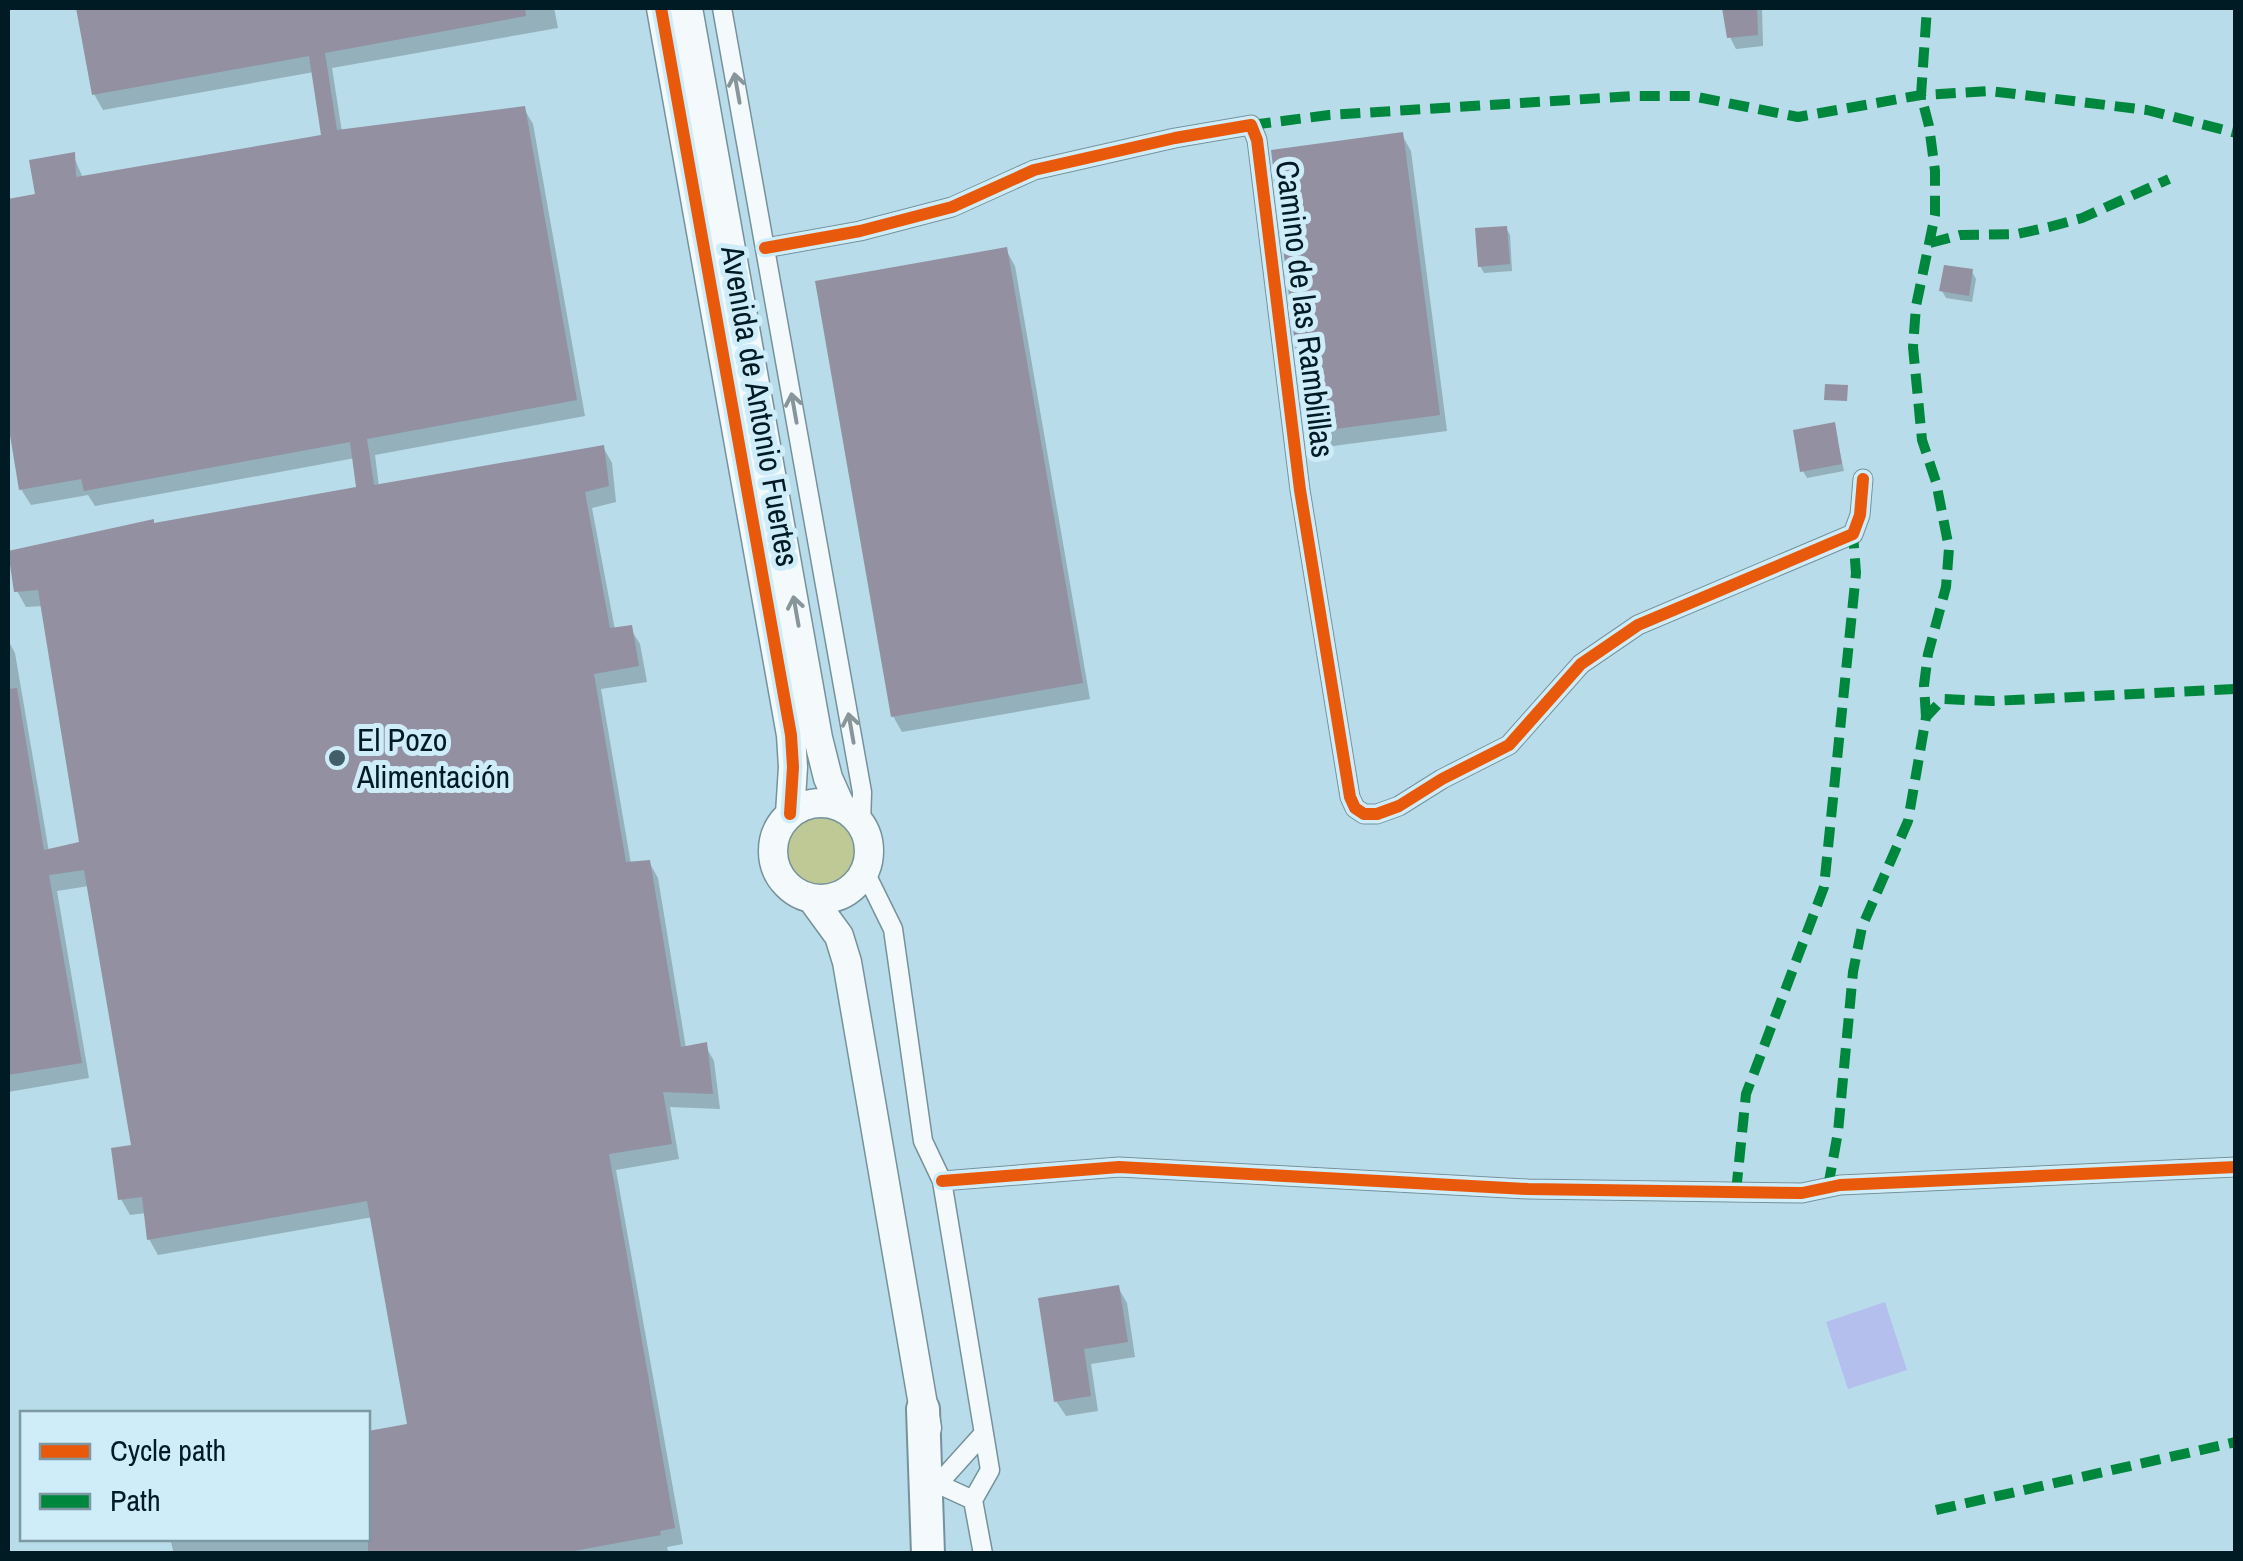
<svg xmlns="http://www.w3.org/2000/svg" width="2243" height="1561" font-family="'Archivo Narrow',sans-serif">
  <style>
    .green { fill: #bec996 }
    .water { fill: #b5bfee }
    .shadow { fill: #0003 }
    .building { fill: #9290a1 }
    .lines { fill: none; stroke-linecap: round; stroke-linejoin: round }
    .minor-casing { stroke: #75929c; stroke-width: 21 }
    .primary-casing { stroke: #75929c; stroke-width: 31 }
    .motorway-casing { stroke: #75929c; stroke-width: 36 }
    .minor { stroke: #f4fafc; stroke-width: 18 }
    .primary { stroke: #f4fafc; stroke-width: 28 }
    .motorway { stroke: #f4fafc; stroke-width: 32 }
    .quiet { stroke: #00873e; stroke-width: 10; stroke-dasharray: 20 10; stroke-linecap: butt }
    .cycleway-casing { stroke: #ceedf9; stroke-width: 19 }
    .cycleway { stroke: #e8590c; stroke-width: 12 }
    .oneway { stroke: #87969b }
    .poi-dot { fill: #415f69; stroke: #ceedf9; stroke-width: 4 }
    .labels { text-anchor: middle; stroke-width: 10; stroke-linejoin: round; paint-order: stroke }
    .street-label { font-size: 32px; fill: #011b24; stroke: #ceedf9 }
    .poi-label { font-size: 32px; fill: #011b24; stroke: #ceedf9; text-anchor: start }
  </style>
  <rect width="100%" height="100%" fill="#b8dcea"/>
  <path class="green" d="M778 851a43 43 0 1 1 86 0a43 43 0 1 1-86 0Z"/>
  <path class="water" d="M1885,1302l22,68 -59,19 -22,-67z"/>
  <path class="shadow" d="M78,8h476l4,20 -226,40 10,64 182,-23 9,15 52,292 -210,39 4,32 224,-40 9,16 4,39 -24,6 23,122 15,-2 10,16 7,38 -46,7 30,175 18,-2 9,16 28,170 19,-3 9,16 6,48 -50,-2 9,52 -63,11 67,374 -16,3 1,4 -494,3 -4,-16h198v-105l42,-7 -37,-209 -215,38 -9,-16 -3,-26 -16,2 -9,-16 13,-52 -45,-261 -32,5 32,187 -81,14v-452l7,13 34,199 33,-8 -39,-238 -17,1 -9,-16 137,-66 205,-36 -4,-31 -260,48 -7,-11 -57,10 -10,-16 -13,-81v-207l29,-5 36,-41 10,23 240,-41 -9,-65 -211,38 -9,-16z
    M1724,8h38l1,38 -27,3 -6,-12z
    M1402,135l9,16 36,280 -129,17 -9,-16z
    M1506,228l4,7 2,36 -28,2 -4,-7z
    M1006,250l9,16 75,433 -188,33 -9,-16z
    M1972,272l4,7 -4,23 -26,-4 -4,-7z
    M1834,425l10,46 -37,7 -4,-7z
    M1118,1287l9,16 8,54 -44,7 7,47 -32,5 -10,-15 -15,-101z"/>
  <path class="building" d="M76,8h449l1,8 -201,37 12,77 188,-24 52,294 -210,39 7,46 230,-40 5,41 -24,6 25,136 22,-3 7,41 -45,8 32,188 24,-2 31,187 26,-5 6,52 -50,-2 9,52 -63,10 66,374 -15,3 1,4 -104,19h-189v-123l39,-7 -40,-223 -220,39 -5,-43 -24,3 -7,-52 20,-3 -47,-275 -35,5 33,188 -74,12v-386l9,-1 27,162 35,-8 -41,-252 -24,2 -6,-41 146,-32v4l202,-36 -6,-45 -266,49 -3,-12 -62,11 -11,-67v-224l27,-5 -6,-34 46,-8 1,25 245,-42 -12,-79 -217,39z
    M1722,8h35l1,27 -31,3z
    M1403,132l37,283 -134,18 -35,-283z
    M1507,226l3,38 -32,3 -3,-39z
    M1007,247l76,436 -192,34 -76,-436z
    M1944,265l29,4 -4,27 -30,-5z
    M1825,384l23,1 -1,16 -23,-1z
    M1835,422l7,42 -42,8 -7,-42z
    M1119,1285l9,57 -44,7 7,47 -37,6 -16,-104z"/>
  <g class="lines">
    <g class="minor-casing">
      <path id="minor" d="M722,8l140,784 -1,32
        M765,248l95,-17 92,-24 82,-37 141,-32 76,-13 6,15 43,350 50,307 5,11 9,6h13l22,-8 43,-27 67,-34 72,-81 57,-39 215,-91 7,-19 3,-36
        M865,872l28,57 30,212 19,40 48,289 -17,30 10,54
        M942,1181l177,-14 409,22 274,4 38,-8 396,-18
        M973,1500l-35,-16 46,-51"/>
    </g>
    <g class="primary-casing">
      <path id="primary" d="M661,8l130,727 2,32 -3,47
        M688,8l130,730 10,40 13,29
        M773 851a48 48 0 1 1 96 0a48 48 0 1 1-96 0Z
        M812,899l27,37 8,26 80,466"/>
    </g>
    <g class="motorway-casing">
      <path id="motorway" d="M923,1409l5,145"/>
    </g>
    <use href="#minor" class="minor"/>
    <use href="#primary" class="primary"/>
    <use href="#motorway" class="motorway"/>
    <path class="quiet" d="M1251,125l78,-10 305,-19h58l106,21 123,-22 69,-4 157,19 89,23
      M1930,243l30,-8 57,-1 32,-7 33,-9 87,-39
      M1926,717l-2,-32 4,-31 18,-67 3,-39 -13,-66 -14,-42 -9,-93 3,-41 19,-91v-44l-6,-45 -8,-31 6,-87
      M1828,1187l10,-55 15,-160 9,-45 46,-106 18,-104 17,-18 49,2 244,-12
      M1736,1192l10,-98 78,-207 32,-314 -3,-39
      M1936,1510l300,-68"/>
    <g class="cycleway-casing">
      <path id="cycleway" d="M661,8l130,727 2,32 -3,47
        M765,248l95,-17 92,-24 82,-37 141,-32 76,-13 6,15 43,350 50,307 5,11 9,6h13l22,-8 43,-27 67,-34 72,-81 57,-39 215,-91 7,-19 3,-36
        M942,1181l177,-14 409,22 274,4 38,-8 396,-18"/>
    </g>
    <use href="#cycleway" class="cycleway"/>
  </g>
  <defs><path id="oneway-shaft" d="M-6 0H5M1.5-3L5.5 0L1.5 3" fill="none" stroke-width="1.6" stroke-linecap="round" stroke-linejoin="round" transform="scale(2.5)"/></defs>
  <g class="oneway">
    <use href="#oneway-shaft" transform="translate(737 88) rotate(-100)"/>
    <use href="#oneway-shaft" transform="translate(794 408) rotate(-100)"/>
    <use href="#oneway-shaft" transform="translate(796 611) rotate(-100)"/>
    <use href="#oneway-shaft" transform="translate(851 728) rotate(-100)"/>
  </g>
  <circle class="poi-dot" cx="337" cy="758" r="10"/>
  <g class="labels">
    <g class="street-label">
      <text transform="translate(1305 309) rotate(83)" y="11">Camino de las Ramblillas</text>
      <text transform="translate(760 406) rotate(80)" y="11">Avenida de Antonio Fuertes</text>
    </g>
    <g class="poi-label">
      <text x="357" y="751">El Pozo<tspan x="357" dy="37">Alimentación</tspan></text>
    </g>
  </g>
  <rect width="2243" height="1561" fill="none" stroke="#011b24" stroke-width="20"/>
  <rect x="20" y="1411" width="350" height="130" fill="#ceedf9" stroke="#7c99a4" stroke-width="2.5"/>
  <rect x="40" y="1444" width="50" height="15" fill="#e8590c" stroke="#7c99a4" stroke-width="2.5"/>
  <text x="110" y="1461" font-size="30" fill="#011b24">Cycle path</text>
  <rect x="40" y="1494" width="50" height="15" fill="#00873e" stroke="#7c99a4" stroke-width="2.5"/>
  <text x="110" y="1511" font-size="30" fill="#011b24">Path</text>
</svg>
